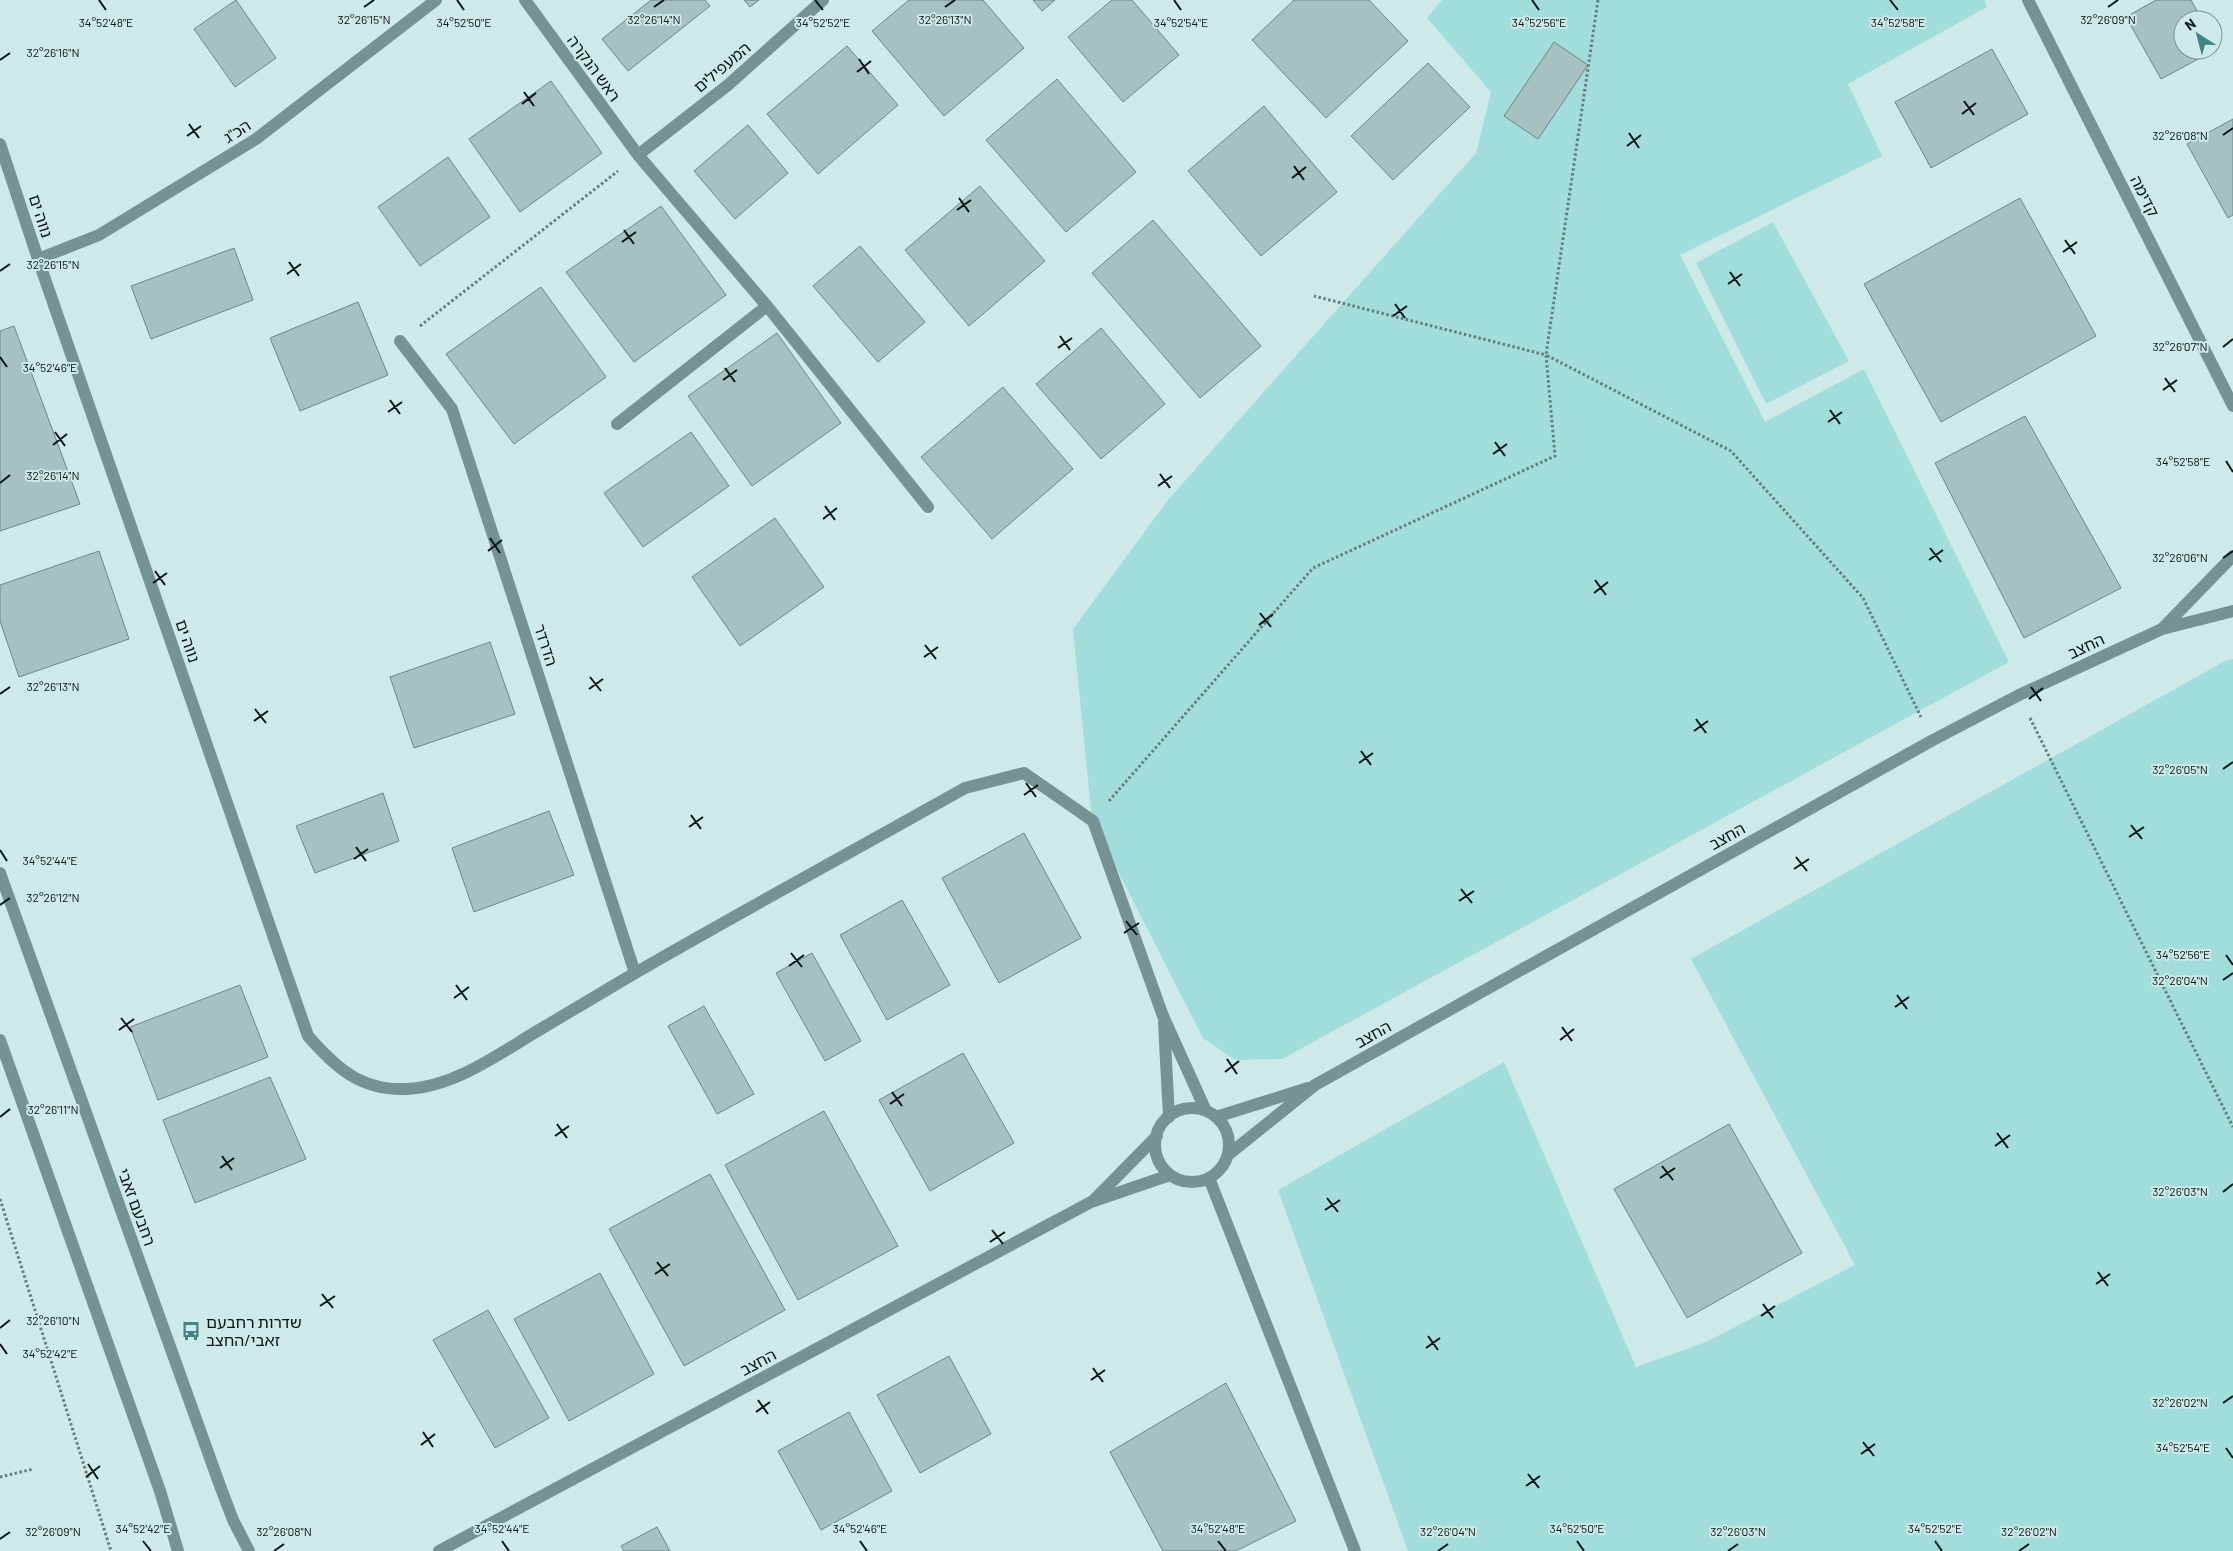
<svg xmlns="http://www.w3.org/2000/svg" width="2233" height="1551" font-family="Barlow,'Noto Sans Hebrew',sans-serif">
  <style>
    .green { fill: #a0dddb }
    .building { fill: #a5c1c0; stroke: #6d8786 }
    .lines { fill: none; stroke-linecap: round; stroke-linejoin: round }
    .path { stroke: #697c7b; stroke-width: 3; stroke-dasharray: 2.5 2.5; stroke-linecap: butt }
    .minor { stroke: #759392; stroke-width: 12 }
    .tertiary { stroke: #759392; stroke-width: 12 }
    .ticks { fill: none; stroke: #091313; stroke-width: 2 }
    .labels { text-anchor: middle; stroke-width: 4; stroke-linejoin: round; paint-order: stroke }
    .street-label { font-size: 16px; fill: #091313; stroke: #cdeae8 }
    .poi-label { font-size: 16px; fill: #091313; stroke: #cdeae8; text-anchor: start }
    .ticks-label { font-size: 12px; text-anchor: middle; fill: #091313; stroke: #cdeae8; stroke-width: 4; stroke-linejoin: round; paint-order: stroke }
  </style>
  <rect width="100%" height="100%" fill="#cdeae8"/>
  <path class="green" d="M1442,0h542l3,7 -139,77 34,72 -202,99 85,167 99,-53 145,293 -727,397 -47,1 -32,-22 -111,-218 -19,-191 95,-129 308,-347 15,-61 -64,-74z
    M1773,222l76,139 -83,43 -70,-141z
    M2233,659v892h-825l-130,-361 226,-128 132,305 70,-25 149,-77 -164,-306 534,-298z"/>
  <path class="building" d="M236,0l40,58 -41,29 -41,-58z
    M651,0h54l5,6 -82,65 -26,-32z
    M744,0h15l-9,7z
    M909,0h74l41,48 -80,68 -72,-85z
    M1033,0h22l-13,11z
    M1112,0h20l47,55 -56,47 -55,-65z
    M1294,0h75l39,41 -82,77 -74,-78z
    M2156,0h35l11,20h-19v30h30v-9l4,8 -56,30 -35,-62z
    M1554,42l34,23 -50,74 -34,-23z
    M847,46l51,59 -80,69 -51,-60z
    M1992,49l36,65 -97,54 -36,-66z
    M1428,63l42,44 -77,73 -42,-44z
    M1057,79l79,93 -70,60 -80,-92z
    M551,81l51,72 -82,59 -51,-73z
    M1264,106l73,86 -76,64 -73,-85z
    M2233,119v96l-5,3 -41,-74z
    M748,125l40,48 -53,46 -41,-48z
    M448,157l42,60 -70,49 -42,-59z
    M980,186l65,75 -76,65 -64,-76z
    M2020,198l76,138 -155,86 -77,-138z
    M661,206l65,89 -92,67 -68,-90z
    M1153,220l108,126 -61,52 -108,-125z
    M860,246l65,76 -47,40 -65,-76z
    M234,248l19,52 -102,39 -20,-53z
    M541,287l65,90 -92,67 -68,-90z
    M358,302l30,73 -88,36 -30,-73z
    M14,326l66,178 -80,27v-200z
    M1101,328l64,76 -64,55 -65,-75z
    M777,333l64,90 -89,63 -64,-90z
    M1003,387l70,82 -81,70 -71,-82z
    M2025,416l96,172 -97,50 -89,-175z
    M691,432l38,54 -86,61 -39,-54z
    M775,518l49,69 -84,59 -48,-69z
    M99,551l30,88 -110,38 -19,-56v-36z
    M490,642l25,72 -101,34 -24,-71z
    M383,793l16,48 -84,32 -19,-47z
    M549,811l25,64 -100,37 -22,-64z
    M1024,833l57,105 -82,45 -57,-105z
    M902,900l48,85 -63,35 -47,-85z
    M812,953l49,88 -36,20 -49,-88z
    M240,985l28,72 -110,43 -28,-73z
    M704,1006l50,88 -37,20 -49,-88z
    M963,1053l51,90 -84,48 -51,-91z
    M270,1077l36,82 -111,44 -32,-83z
    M824,1111l74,135 -100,54 -73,-135z
    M1729,1124l73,129 -115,65 -73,-129z
    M710,1174l75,136 -101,56 -75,-137z
    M600,1273l54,101 -85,47 -55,-102z
    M488,1310l61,108 -54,30 -62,-108z
    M949,1356l42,78 -71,39 -43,-78z
    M1226,1383l70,138 -60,30h-73l-53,-99z
    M849,1412l43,79 -71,39 -43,-79z
    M657,1527l13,24h-46l-3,-5z"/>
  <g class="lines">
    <path class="path" d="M1598,0l-52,355 185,96 132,147 58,119
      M420,326l198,-155
      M2030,718l203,409
      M1109,801l204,-233 242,-112 -9,-101 -232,-59
      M0,1199l111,352
      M0,1477l33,-8"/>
    <path class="minor" d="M525,0l113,155 129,151 161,201
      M2028,0l205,406
      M0,144l38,115 270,777c28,32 53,55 99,53 46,-2 89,-33 127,-56 34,-20 67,-40 101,-60 109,-63 220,-123 330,-185l59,-15 69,48 70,195 43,95
      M638,155l90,-70 95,-85
      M38,259l61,-24 157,-96 180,-139
      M400,341l52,68 183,564
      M617,424l150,-118
      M2162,629l71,-73
      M1164,1023l5,94
      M1155 1145a37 37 0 1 1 74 0a37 37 0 1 1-74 0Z
      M1216,1117l92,-29
      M1228,1155l87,-70 618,-345 86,-45 143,-66 71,-18
      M1209,1178l146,373
      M1093,1201l64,-65
      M439,1551l652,-349 79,-27"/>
    <path class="tertiary" d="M0,873l219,610 14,37 16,31
      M0,1040l160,451 18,60"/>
  </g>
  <path class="ticks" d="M99,0l7,10M457,0l7,10M815,0l8,10M1174,0l7,10M1532,0l7,10M1890,0l8,10M364,7l10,-7M654,7l10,-7M945,7l10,-7M2108,7l10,-7M859,59l10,15M0,60l10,-7M857,72l14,-11M524,92l10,14M1964,101l10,14M522,104l14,-11M1962,114l14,-11M189,124l10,14M1629,133l10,15M2223,135l10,-7M187,136l14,-10M1627,146l14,-11M1294,166l10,14M1292,178l14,-11M959,198l10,14M957,210l14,-10M624,230l10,14M2065,240l10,14M622,242l14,-10M2063,252l14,-10M289,262l10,14M0,271l10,-7M1730,272l10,14M287,274l14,-10M1728,284l14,-10M1395,304l10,14M1393,316l14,-10M1060,336l10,14M2223,347l10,-8M1058,348l14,-10M0,357l7,10M725,368l10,14M2165,378l10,14M723,380l14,-10M2163,390l14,-10M390,400l10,14M1830,410l10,14M388,412l14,-10M1828,422l14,-10M55,432l10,14M1495,442l10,14M53,445l14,-11M1493,454l14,-10M2226,461l7,11M1160,474l10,14M0,483l10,-8M1158,486l14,-10M825,506l10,14M823,519l14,-11M490,538l10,15M1930,548l11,14M488,551l14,-11M2223,558l10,-7M1929,560l14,-10M155,571l10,14M1595,580l11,15M153,583l14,-10M1594,593l14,-11M1260,613l11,14M1259,625l14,-11M925,645l11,14M924,657l14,-10M590,677l11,14M2031,687l10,14M589,689l14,-10M0,694l10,-7M2029,699l14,-11M255,709l11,14M1696,719l10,14M254,721l14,-10M1694,731l14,-10M1361,751l10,14M1359,763l14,-10M2223,769l10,-7M1026,783l10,14M1024,795l14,-10M691,815l10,14M2131,825l11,14M689,827l14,-10M2129,837l15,-10M356,847l10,14M0,850l7,11M1796,857l11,14M354,859l14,-10M1794,869l15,-10M1461,889l11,14M1459,901l15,-10M0,905l10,-7M1126,921l11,14M1124,933l15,-10M791,953l11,14M2226,955l7,10M789,966l15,-11M2223,980l10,-7M456,985l11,15M1897,995l10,14M454,998l15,-11M1895,1007l14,-10M121,1018l11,14M1562,1027l10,14M119,1030l15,-11M1560,1040l14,-11M1227,1059l10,15M1225,1072l14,-11M892,1092l10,14M890,1104l14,-10M0,1117l10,-8M557,1124l10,14M1997,1133l11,15M555,1136l14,-10M1995,1146l15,-11M222,1156l10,14M1662,1166l11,14M220,1168l14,-10M1660,1178l15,-10M2223,1192l10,-8M1327,1198l11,14M1325,1210l15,-10M992,1230l11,14M990,1242l15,-10M657,1262l11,14M2098,1272l10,14M655,1274l15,-10M2096,1284l14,-10M322,1294l11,14M1763,1304l10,14M320,1306l15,-10M1761,1316l14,-10M0,1328l10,-8M1428,1336l10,14M0,1344l7,10M1426,1348l14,-10M1093,1368l10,14M1091,1380l14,-10M758,1400l10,14M2223,1403l10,-7M756,1412l14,-10M423,1432l10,15M1863,1442l11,14M421,1445l14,-11M2226,1448l7,10M1861,1454l14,-10M88,1464l10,15M1528,1474l11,14M86,1477l14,-11M1526,1486l14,-10M0,1539l10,-7M143,1541l8,10M502,1541l7,10M860,1541l7,10M1218,1541l8,10M1577,1541l7,10M1935,1541l7,10M274,1551l10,-7M1438,1551l10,-7M1728,1551l10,-7M2019,1551l10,-7"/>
  <defs>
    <g id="bus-bare" transform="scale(1.5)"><path d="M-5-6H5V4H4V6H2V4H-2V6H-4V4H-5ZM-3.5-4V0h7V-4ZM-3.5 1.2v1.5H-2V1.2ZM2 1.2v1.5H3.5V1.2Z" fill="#3e8684" stroke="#cdeae8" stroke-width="2.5" paint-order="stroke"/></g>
  </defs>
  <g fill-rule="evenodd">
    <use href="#bus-bare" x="191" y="1331"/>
  </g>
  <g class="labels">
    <g class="street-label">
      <text transform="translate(722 67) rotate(-40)" y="6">המעפילים</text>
      <text transform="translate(594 68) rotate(54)" y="6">ראש הנקרה</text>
      <text transform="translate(237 131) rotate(-33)" y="6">הכ"ג</text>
      <text transform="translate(2145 196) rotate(63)" y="6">קדימה</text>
      <text transform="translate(41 216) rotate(72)" y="6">נווה ים</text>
      <text transform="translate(188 641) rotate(71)" y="6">נווה ים</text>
      <text transform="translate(546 645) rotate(72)" y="6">הדרדר</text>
      <text transform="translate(2086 646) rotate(-25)" y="6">החצב</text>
      <text transform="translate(1727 836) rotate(-29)" y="6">החצב</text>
      <text transform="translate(1373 1034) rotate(-29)" y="6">החצב</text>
      <text transform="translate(137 1207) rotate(70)" y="6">רחבעם זאבי</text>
      <text transform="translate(758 1362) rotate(-28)" y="6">החצב</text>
    </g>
    <g class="poi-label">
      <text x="206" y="1328">שדרות רחבעם<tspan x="206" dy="18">זאבי/החצב</tspan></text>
    </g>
  </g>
  <g class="ticks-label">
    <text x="364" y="24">32°26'15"N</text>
    <text x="654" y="24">32°26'14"N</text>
    <text x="945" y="24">32°26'13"N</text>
    <text x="2108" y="24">32°26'09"N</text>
    <text x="106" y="27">34°52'48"E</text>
    <text x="464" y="27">34°52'50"E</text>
    <text x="823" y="27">34°52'52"E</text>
    <text x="1181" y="27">34°52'54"E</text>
    <text x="1539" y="27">34°52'56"E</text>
    <text x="1898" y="27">34°52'58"E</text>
    <text x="53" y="57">32°26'16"N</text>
    <text x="2180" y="140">32°26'08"N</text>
    <text x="53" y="269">32°26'15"N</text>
    <text x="2180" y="351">32°26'07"N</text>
    <text x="50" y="372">34°52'46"E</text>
    <text x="2183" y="466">34°52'58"E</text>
    <text x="53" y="480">32°26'14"N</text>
    <text x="2180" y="562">32°26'06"N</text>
    <text x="53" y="691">32°26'13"N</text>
    <text x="2180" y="774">32°26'05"N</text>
    <text x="50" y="865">34°52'44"E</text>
    <text x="53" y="902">32°26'12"N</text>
    <text x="2183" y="959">34°52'56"E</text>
    <text x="2180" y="985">32°26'04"N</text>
    <text x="53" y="1114">32°26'11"N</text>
    <text x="2180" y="1196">32°26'03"N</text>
    <text x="53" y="1325">32°26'10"N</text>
    <text x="50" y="1358">34°52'42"E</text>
    <text x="2180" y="1407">32°26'02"N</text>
    <text x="2183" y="1452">34°52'54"E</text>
    <text x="143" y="1533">34°52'42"E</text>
    <text x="502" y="1533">34°52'44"E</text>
    <text x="860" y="1533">34°52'46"E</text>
    <text x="1218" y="1533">34°52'48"E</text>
    <text x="1577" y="1533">34°52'50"E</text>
    <text x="1935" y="1533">34°52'52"E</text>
    <text x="284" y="1536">32°26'08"N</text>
    <text x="1448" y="1536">32°26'04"N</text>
    <text x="1738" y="1536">32°26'03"N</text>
    <text x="2029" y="1536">32°26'02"N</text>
    <text x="53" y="1536">32°26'09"N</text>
  </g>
  <g transform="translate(2198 35) rotate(324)"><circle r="24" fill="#cdeae8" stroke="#7f9493"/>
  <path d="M0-4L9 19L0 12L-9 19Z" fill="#3e8684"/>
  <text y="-8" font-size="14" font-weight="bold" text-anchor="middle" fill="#091313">N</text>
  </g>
</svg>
